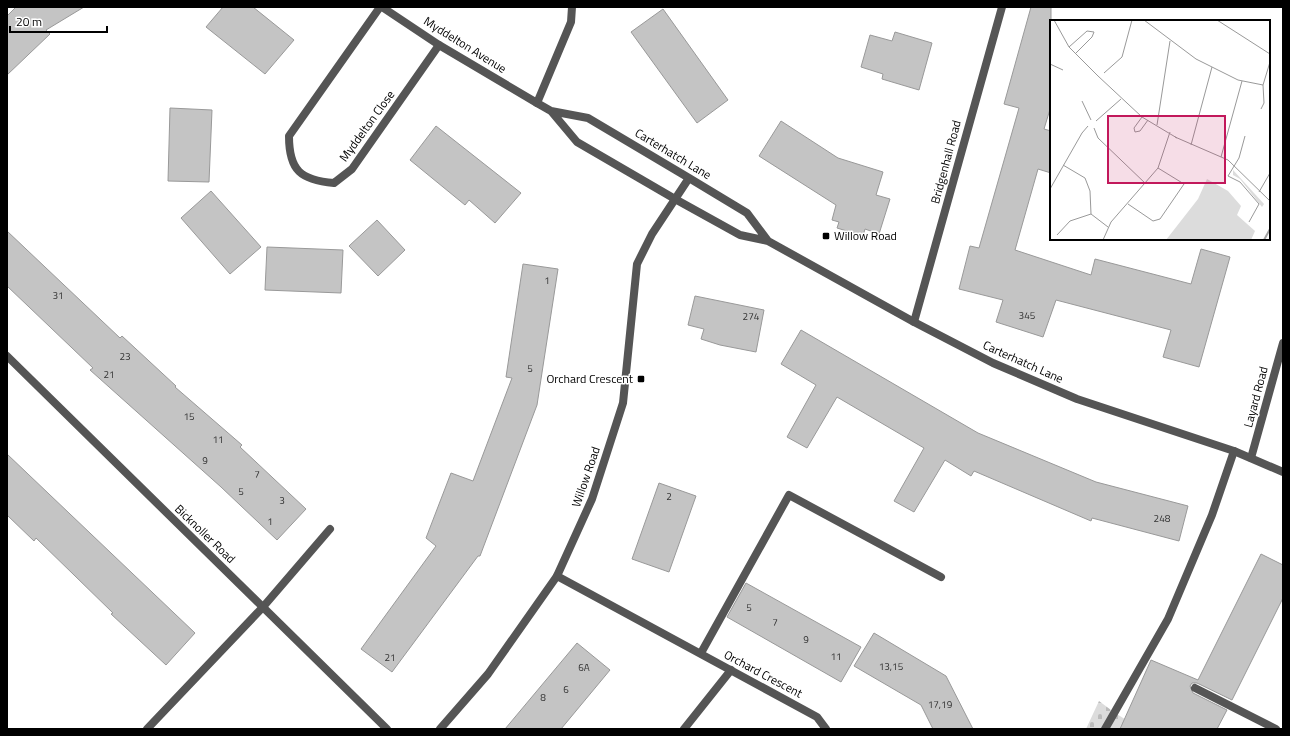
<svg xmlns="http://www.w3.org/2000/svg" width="1290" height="736" font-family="'Titillium Web',sans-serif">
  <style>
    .cemetery { fill: url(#cemetery-stones) }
    .building { fill: #c4c4c4; stroke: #999 }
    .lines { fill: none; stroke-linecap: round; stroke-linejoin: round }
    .service { stroke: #555; stroke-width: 8 }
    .minor { stroke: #555; stroke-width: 8 }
    .tertiary { stroke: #555; stroke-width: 8 }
    .poi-dot { fill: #000; stroke: #fff; stroke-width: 1.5 }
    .labels { text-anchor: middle; stroke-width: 3; stroke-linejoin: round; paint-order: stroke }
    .number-label { font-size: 10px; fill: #313131 }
    .street-label { font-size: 12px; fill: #000; stroke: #fff }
    .poi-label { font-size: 12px; fill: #000; stroke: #fff; text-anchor: start }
    .inset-river { fill: none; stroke: #a3a3a3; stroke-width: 2 }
    .inset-road { fill: none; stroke: #999; stroke-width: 1 }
    .view { fill: #c2185b; fill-opacity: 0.15; stroke: #c2185b; stroke-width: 2 }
    .inset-edge { fill: none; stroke: #000; stroke-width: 2 }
  </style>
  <defs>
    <pattern id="cemetery-stones" width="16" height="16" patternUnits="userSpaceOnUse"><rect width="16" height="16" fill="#dcdcdc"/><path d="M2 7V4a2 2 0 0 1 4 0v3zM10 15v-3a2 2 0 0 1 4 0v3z" fill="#bbb"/></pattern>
  </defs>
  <rect width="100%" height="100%" fill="#fff"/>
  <path class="cemetery" d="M1099,701l16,12 26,16h-55z"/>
  <path class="building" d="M16,7h68l-38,23 4,4 -43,41v-59z
    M223,7h30l41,33 -29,34 -59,-47z
    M1031,7h20v99l-7,23 7,2v42l-13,-4 -23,81 76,25 4,-16 96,25 10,-35 29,8 -31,110 -36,-10 8,-27 -115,-30 -13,37 -47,-15 7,-22 -44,-11 11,-43 9,2 40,-140 -15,-4z
    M663,9l65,91 -31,23 -66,-91z
    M895,32l37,11 -13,47 -37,-11 1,-5 -22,-7 9,-32 22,6z
    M170,108l42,2 -3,72 -41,-1z
    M781,121l57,37 45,14 -7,23 14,4 -11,35 -14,-5 -2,7 -26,-8 2,-6 -7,-2 4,-15 -77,-49z
    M436,126l85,67 -26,30 -26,-23 -4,5 -55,-45z
    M211,191l50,56 -31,27 -49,-56z
    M377,220l28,30 -27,26 -29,-30z
    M7,231l113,107 2,-2 54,50 -1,1 67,58 -2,2 66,62 -29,31 -56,-53 -131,-117 3,-2 -86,-82z
    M267,247l76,3 -2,43 -76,-3z
    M523,264l35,5 -21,136 -57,151h-2l-86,116 -31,-23 75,-103 -10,-8 25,-65 22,8 39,-103 -6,-1z
    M695,296l69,14 -8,42 -36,-7 -19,-6 3,-10 -16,-4z
    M801,330l177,103 118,49 92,24 -9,35 -87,-23 -1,3 -117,-50 -3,5 -26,-16 -31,52 -20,-11 30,-53 -87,-51 -30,51 -20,-11 29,-52 -35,-21z
    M7,454l188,179 -29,32 -55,-51 2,-1 -77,-75 -2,3 -27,-26z
    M659,483l37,13 -27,76 -37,-13z
    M1261,554l22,11v33l-51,102 -35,-17h-5l-2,3 3,7 34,17 -10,19h-97l31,-69 47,20z
    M746,583l115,64 -20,35 -114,-65z
    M874,633l72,43 27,53h-40l-12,-24 -67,-39z
    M577,643l33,27 -49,59h-56z"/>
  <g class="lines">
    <path class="service" d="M701,653l88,-158 152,82
      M1195,688l81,41
      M147,729l116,-122 67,-78
      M684,729l47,-59
      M1105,729l63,-110 44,-104 22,-64"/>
    <path class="minor" d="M380,7l-91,129c0,35 12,44 45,47l18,-14 87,-124
      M537,103l34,-81 1,-15
      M914,322l88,-315
      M7,356l380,373
      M1251,458l32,-115
      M557,576l260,141 9,12"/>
    <path class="tertiary" d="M382,7l57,38 98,58 14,8 37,7 101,60 58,35 21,28
      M551,111l26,31 98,57 65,36 28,6 146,81 79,41 84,36 157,52 49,21
      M440,729l48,-55 69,-98 35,-77 31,-96 14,-139 15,-30 37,-56"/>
  </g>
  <g class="poi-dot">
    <rect x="822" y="232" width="8" height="8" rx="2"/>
    <rect x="637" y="375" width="8" height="8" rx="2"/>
  </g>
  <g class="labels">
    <g class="number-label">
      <text x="547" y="284">1</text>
      <text x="58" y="299">31</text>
      <text x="1027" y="319">345</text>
      <text x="751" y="320">274</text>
      <text x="125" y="360">23</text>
      <text x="530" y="372">5</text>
      <text x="109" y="378">21</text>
      <text x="189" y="420">15</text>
      <text x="218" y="443">11</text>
      <text x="205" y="464">9</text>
      <text x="257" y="478">7</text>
      <text x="241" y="495">5</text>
      <text x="669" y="500">2</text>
      <text x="282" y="504">3</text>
      <text x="1162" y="522">248</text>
      <text x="270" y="525">1</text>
      <text x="749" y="611">5</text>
      <text x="775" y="626">7</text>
      <text x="806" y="643">9</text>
      <text x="836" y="660">11</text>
      <text x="390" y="661">21</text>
      <text x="891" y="670">13,15</text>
      <text x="584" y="671">6A</text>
      <text x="566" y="693">6</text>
      <text x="543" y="701">8</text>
      <text x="940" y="708">17,19</text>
    </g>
    <g class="street-label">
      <text transform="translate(465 45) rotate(32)" y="4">Myddelton Avenue</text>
      <text transform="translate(367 126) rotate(-54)" y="4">Myddelton Close</text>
      <text transform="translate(673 154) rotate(31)" y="4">Carterhatch Lane</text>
      <text transform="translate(946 162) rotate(-75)" y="4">Bridgenhall Road</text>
      <text transform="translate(1023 362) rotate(24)" y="4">Carterhatch Lane</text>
      <text transform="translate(1256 397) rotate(-75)" y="4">Layard Road</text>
      <text transform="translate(586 477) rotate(-71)" y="4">Willow Road</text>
      <text transform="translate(205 534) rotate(44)" y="4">Bicknoller Road</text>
      <text transform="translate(763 674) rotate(28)" y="4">Orchard Crescent</text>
    </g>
    <g class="poi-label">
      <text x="834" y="240">Willow Road</text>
      <text x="633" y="383" text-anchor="end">Orchard Crescent</text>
    </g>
  </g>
  <g transform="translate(1050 20)">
    <rect width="220" height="220" fill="#fff"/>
    <path d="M183,150l31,34 -2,3 -22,-28 -7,-4z" fill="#dcdcdc"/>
    <path d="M157,159l21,12 13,15 -4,9 18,16 -4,9h-85l32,-41z" fill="#dcdcdc"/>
    <path class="inset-river" d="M214,220l6,-11"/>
    <path class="inset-road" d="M4,0l15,27 29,29 44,41 35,21M94,0l52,39 42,21 25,5 7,-23M167,0l53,34M19,27l18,-16 7,1 -2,5 -17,17M0,44l13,6M54,53l18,-16 10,-37M32,81l9,19M211,89l3,-6 -1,-18M92,97l-8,11 1,4 5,-1 8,-11M46,101l25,-22M107,105l13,-84M44,108l4,10 48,46M195,116l-6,22 -11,18 12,6 19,22 -10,18M125,117l53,23 42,41M141,125l21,-78M171,137l21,-76M13,145l22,13 5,13 1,23 17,13M0,169l32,-56 6,-7M209,172l11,-19M78,184l25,17 7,-2 24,-35 -26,-16M7,215l13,-14 21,-7M53,220l8,-18 47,-54 12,-36"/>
    <path class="view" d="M58,96h117v67h-117z"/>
    <rect width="220" height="220" class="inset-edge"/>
  </g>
  <rect width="1290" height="736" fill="none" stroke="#000000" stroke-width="16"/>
  <path d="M10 26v6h97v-6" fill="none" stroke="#000000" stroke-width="2"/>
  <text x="16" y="26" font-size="12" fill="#000000" stroke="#ffffff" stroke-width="3" paint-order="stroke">20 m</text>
</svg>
